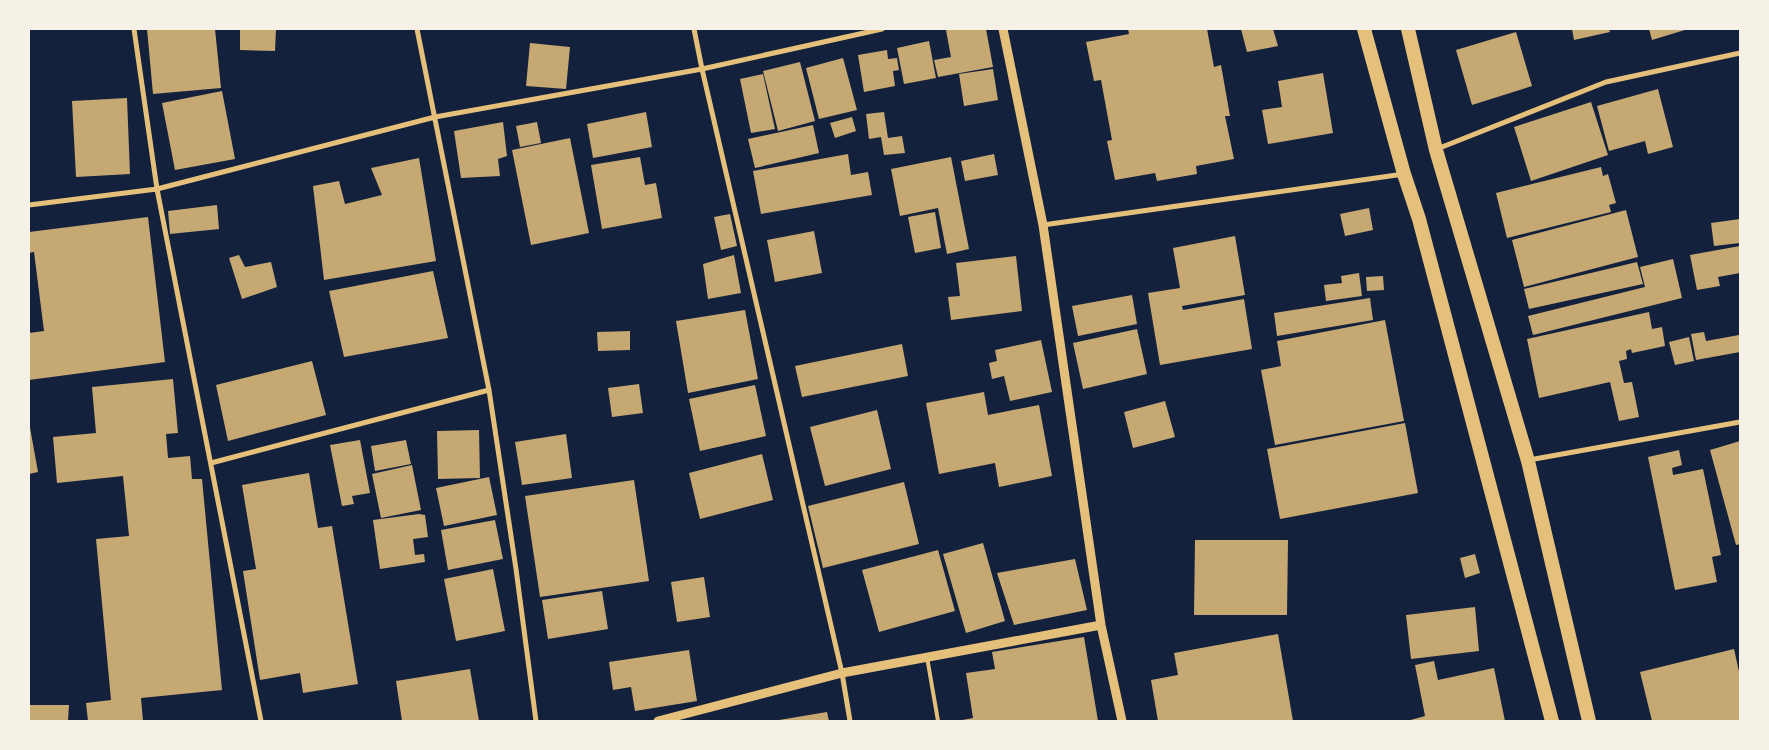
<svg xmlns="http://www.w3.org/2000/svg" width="1769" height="750" font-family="'Exo 2',sans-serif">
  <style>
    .building { fill: #c6a872 }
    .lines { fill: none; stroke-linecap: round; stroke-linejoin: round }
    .service { stroke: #e5c07b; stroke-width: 4 }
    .minor { stroke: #e5c07b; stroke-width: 5 }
    .tertiary { stroke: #e5c07b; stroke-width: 9 }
    .trunk { stroke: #e5c07b; stroke-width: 14 }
  </style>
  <rect width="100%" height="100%" fill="#14213d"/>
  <path class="building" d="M147,29h68l6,59 -68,6z
    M240,29h36l-1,22 -35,-1z
    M952,29h34l7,38 -55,10 -4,-17 17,-3 -5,-27z
    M1128,29h79l7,38 7,-2 9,51h-5l9,43 -38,7 1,8 -40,7 -2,-8 -40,7 -8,-39 5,-1 -11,-60 -7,1 -8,-39 43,-8z
    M1241,29h32l5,17 -31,6z
    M1572,29h37l1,3 -36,8z
    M1649,29h39l-36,11z
    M1516,32l16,54 -60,19 -16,-55z
    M929,41l7,37 -32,6 -7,-36z
    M530,43l40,4 -4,42 -40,-3z
    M887,50l1,9 9,-1 2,12 -6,1 2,15 -31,6 -6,-37z
    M843,58l14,52 -38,9 -13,-51z
    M800,62l15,59 -37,10 -15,-60z
    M993,69l5,31 -34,6 -5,-32z
    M1323,73l10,60 -65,11 -6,-34 20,-3 -4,-26z
    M763,74l12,55 -24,4 -11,-54z
    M1658,89l15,58 -25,7 -3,-13 -36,10 -12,-45z
    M222,91l13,68 -60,11 -13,-67z
    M127,98l3,76 -54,3 -4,-76z
    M1591,102l17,53 -77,26 -17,-54z
    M646,112l6,35 -59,11 -6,-34z
    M884,112l4,26 14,-2 3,17 -21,2 -3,-18 -12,2 -3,-25z
    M852,117l4,14 -21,7 -5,-15z
    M503,122l4,34 -9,3 2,17 -39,2 -7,-47z
    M537,122l4,21 -21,4 -4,-21z
    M813,125l6,28 -64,15 -7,-29z
    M570,138l19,95 -58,12 -19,-95z
    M848,154l3,21 17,-3 4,23 -111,19 -8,-43z
    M994,154l4,21 -33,6 -4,-20z
    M640,157l5,28 11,-2 6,35 -60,11 -11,-64z
    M951,157l18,92 -22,5 -9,-46 -38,8 -9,-47z
    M419,158l17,103 -112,19 -11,-94 26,-5 6,23 37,-9 -11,-27z
    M1601,167l2,9 5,-2 8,29 -7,2 2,7 -104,26 -11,-45z
    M217,205l2,24 -49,5 -2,-23z
    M1369,208l4,22 -28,6 -5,-22z
    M1626,210l12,47 -114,30 -12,-47z
    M935,212l6,36 -26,5 -7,-36z
    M730,214l7,32 -16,4 -7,-33z
    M148,217l17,145 -136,18v-47l15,-2 -10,-79 -5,1v-21z
    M1740,219v24l-26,3 -3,-23z
    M814,231l8,42 -47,9 -8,-42z
    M1235,236l10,59 -63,11 1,4 61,-11 8,50 -92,16 -12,-72 32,-5 -7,-40z
    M1740,246v27l-22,4 2,9 -23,4 -7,-35z
    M239,255l6,12 26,-5 6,25 -35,12 -13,-41z
    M734,255l7,38 -33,6 -5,-35z
    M1016,256l6,55 -71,9 -3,-23 12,-1 -4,-33z
    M1673,259l9,39 -149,37 -5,-19 117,-29 -5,-20z
    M1637,262l6,22 -114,25 -5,-20z
    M433,271l15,67 -104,19 -15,-66z
    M1359,273l3,23 -36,5 -2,-16 18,-2 -1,-7z
    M1383,276l1,14 -17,1 -1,-14z
    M1132,295l5,29 -59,12 -6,-30z
    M1370,298l3,22 -96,16 -3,-23z
    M745,310l13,69 -70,14 -12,-72z
    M1649,312l3,17 10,-2 3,19 -33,7 -1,-4 -5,2 1,8 -8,2 5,22 8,-1 7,35 -20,4 -9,-39 -71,16 -12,-59z
    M1385,320l19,101 -129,24 -14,-75 20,-4 -4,-25z
    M1137,329l10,45 -64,15 -10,-46z
    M630,331v19l-32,1 -1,-19z
    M1704,332l2,9 33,-6 1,17 -44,8 -5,-26z
    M1689,337l5,24 -19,4 -6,-23z
    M1041,340l11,52 -42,9 -6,-25 -12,3 -3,-16 8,-2 -2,-11z
    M902,344l6,32 -106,21 -7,-31z
    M312,361l14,54 -98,26 -12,-56z
    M173,379l5,54 -12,1 2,24 22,-2 2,23h10l20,211 -81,8 2,23h-55l-2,-18 25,-3 -15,-161 33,-3 -6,-60 -66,7 -4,-46 43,-4 -4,-46z
    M639,384l4,29 -31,4 -4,-29z
    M755,385l11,51 -66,15 -11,-52z
    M984,392l4,23 51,-10 13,71 -53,11 -4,-24 -56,11 -13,-71z
    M1165,401l10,36 -42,11 -9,-36z
    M877,410l14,59 -66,17 -15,-59z
    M29,422l9,50 -9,2z
    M1405,423l13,70 -138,26 -13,-70z
    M479,430l1,48 -42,1 -1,-48z
    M566,434l6,44 -50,7 -7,-43z
    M360,440l10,53 -18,3 2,8 -12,2 -12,-61z
    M406,440l5,24 -36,7 -4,-25z
    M1740,441v103l-4,1 -26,-95z
    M1679,450l3,15 -10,3 1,7 30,-6 18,86 -9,2 5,25 -42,8 -27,-133z
    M762,454l11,46 -73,19 -11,-46z
    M412,465l9,45 -40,8 -9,-44z
    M309,473l9,55 14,-2 26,158 -55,9 -3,-20 -40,7 -17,-109 13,-2 -14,-84z
    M489,477l8,38 -53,11 -8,-38z
    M634,480l15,101 -109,16 -15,-101z
    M904,482l15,62 -96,24 -15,-62z
    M419,514l6,1 3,22 -15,2 2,16 9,-1 1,8 -45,7 -7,-49z
    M495,520l8,39 -55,11 -7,-40z
    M1195,540h93l-1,75h-93z
    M983,543l22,78 -39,12 -23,-79z
    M938,550l17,61 -76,21 -17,-62z
    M1475,554l5,19 -15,5 -5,-20z
    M1075,559l12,51 -73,15 -17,-52z
    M493,569l12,62 -49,10 -12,-62z
    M704,577l6,40 -33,5 -6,-40z
    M602,591l6,38 -60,10 -6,-39z
    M1475,607l4,44 -68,8 -5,-44z
    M1278,634l15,87h-135l-7,-41 27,-5 -4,-22z
    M1084,637l14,84h-141l16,-3 -7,-45 29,-4 -3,-17z
    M1734,649l6,27v45h-88l-12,-49z
    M689,650l8,51 -62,10 -4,-24 -18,3 -4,-28z
    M1434,661l4,19 56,-12 11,53h-98l18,-5 -10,-51z
    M470,669l9,52h-77l-6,-40z
    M29,705h40l-1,16h-39z
    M827,712l2,9h-50v-1z"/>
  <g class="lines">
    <path class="service" d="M927,657l11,64"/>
    <path class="minor" d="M134,29l23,160 104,532
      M417,29l72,361 27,179 20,152
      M694,29l8,40 140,604 8,48
      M1437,149l169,-67 134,-29
      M29,205l128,-16 278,-72 267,-48 180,-40
      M1043,225l361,-51
      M1529,460l211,-38
      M211,463l278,-73"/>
    <path class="tertiary" d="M1003,29l40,196 58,400 21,96
      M658,721l184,-48 259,-48"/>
    <path class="trunk" d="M1364,29l40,145 15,45 133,502
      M1408,29l28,121 92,311 61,260"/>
  </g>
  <rect width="1769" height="750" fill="none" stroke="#f6f1e7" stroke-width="60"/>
</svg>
